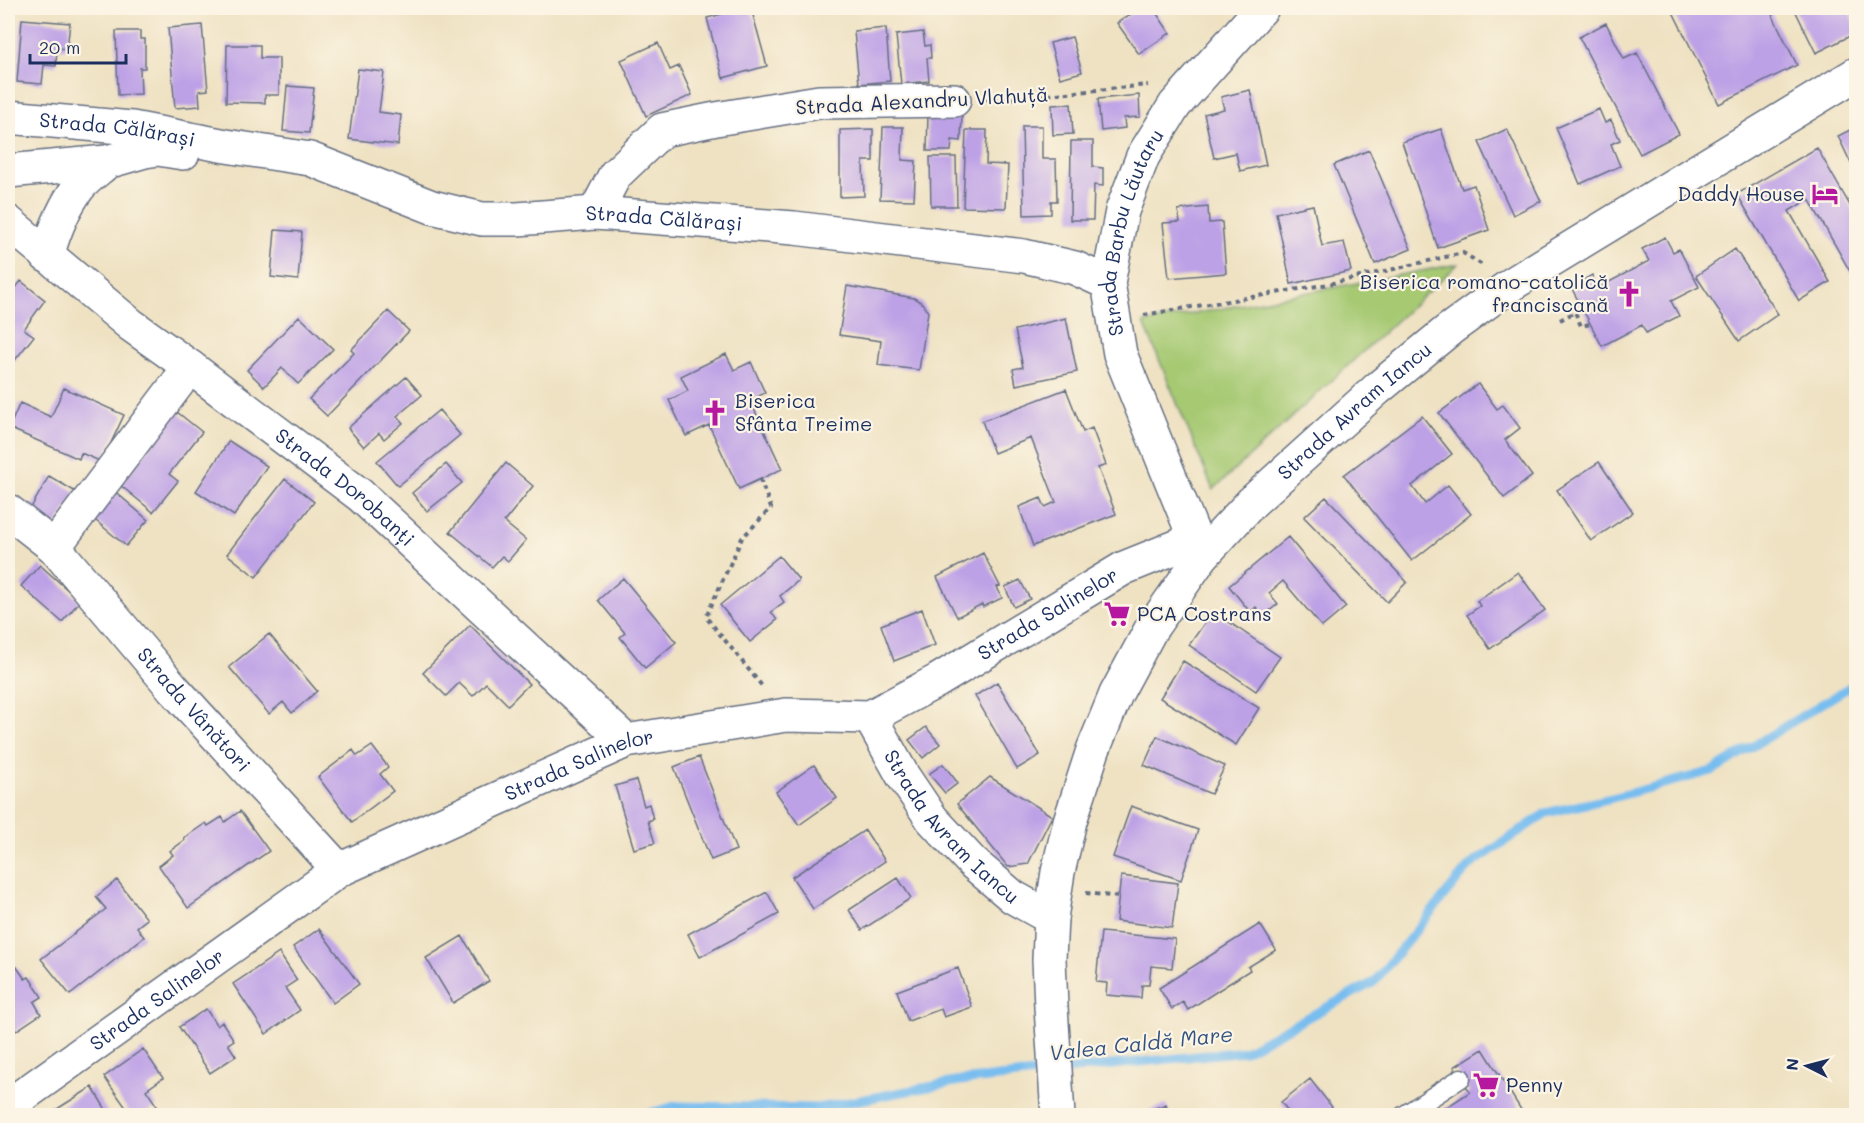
<svg xmlns="http://www.w3.org/2000/svg" width="1864" height="1123" font-family="Mali,sans-serif">
  <style>
    .green { fill: #a6c972; stroke: #607c68; stroke-width: 1.5 }
    .lines { fill: none; stroke-linecap: round; stroke-linejoin: round }
    .stream { stroke: #78bdef; stroke-width: 9 }
    .building { fill: #bda1e6 }
    .lane-casing { stroke: #656e81; stroke-width: 21 }
    .street-casing { stroke: #656e81; stroke-width: 36 }
    .secondary-casing { stroke: #656e81; stroke-width: 36 }
    .path { stroke: #656e81; stroke-width: 4; stroke-dasharray: 4.5 4.5; stroke-linecap: butt }
    .lane { stroke: #fff; stroke-width: 18 }
    .street { stroke: #fff; stroke-width: 33 }
    .secondary { stroke: #fff; stroke-width: 33 }
    .labels { text-anchor: middle; stroke-width: 4.5; stroke-linejoin: round; paint-order: stroke }
    .street-label { font-size: 20px; fill: #1b2f5e; stroke: #fcf5e5 }
    .poi-label { font-size: 20px; fill: #1b2f5e; stroke: #fcf5e5; text-anchor: start }
    .water-label { font-size: 21px; font-style: italic; fill: #325282; stroke: #fcf5e5 }
  </style>
  <rect width="100%" height="100%" fill="#fcf5e5"/>
  <filter id="ink" filterUnits="userSpaceOnUse"><feTurbulence type="fractalNoise" baseFrequency=".0167" numOctaves="2"/><feDisplacementMap in="SourceGraphic" scale="12" xChannelSelector="R" yChannelSelector="G"/><feConvolveMatrix kernelMatrix="1 2 1 2 8 2 1 2 1" color-interpolation-filters="sRGB"/></filter>
  <filter id="wash" filterUnits="userSpaceOnUse"><feTurbulence type="fractalNoise" baseFrequency=".008" numOctaves="4" result="noise"/><feDisplacementMap in="SourceGraphic" scale="24" xChannelSelector="R" yChannelSelector="G"/><feGaussianBlur stdDeviation="1.35" result="paint"/><feColorMatrix in="noise" values="0 0 0 0 0 0 0 0 0 0 0 0 0 0 0 0 0 1.4 0 .05"/><feComposite in="paint" operator="in"/></filter>
  <g filter="url(#wash)">
    <rect width="100%" height="100%" fill="#efe2c3"/>
    <path class="green" d="M1458,264l-245,226 -69,-167z"/>
    <g class="lines">
      <path class="stream" d="M639,1116l36,-10 143,2 142,-27 285,-30 129,-69 95,-116 77,-53 66,-15 100,-27 144,-88"/>
    </g>
    <g id="blocks">
      <path class="building" d="M744,8h7l16,58 -44,12 -16,-60z
        M889,8h20v1l-19,4z
        M1140,8h13l17,25 -31,21 -22,-31z
        M1671,8h98l28,57 -78,39z
        M1794,8h54l8,19v6l-40,20z
        M22,19l48,4 -3,26 -10,-1 -1,18 -12,-1 -2,19 -25,-2z
        M1606,23l18,36 13,-6 42,81 -39,20 -61,-117z
        M202,25l6,65 -9,1 1,15 -25,2 -7,-80z
        M886,28l4,53 -31,3 -5,-53z
        M116,31h24v8h5v29h-5l1,26 -23,1z
        M923,32l2,14 5,-1 1,13h-4l2,23 -28,3 -5,-49z
        M1072,37l10,35 -22,6 -10,-35z
        M658,43l12,27 9,-4 13,29 -46,21 -25,-56z
        M227,45h33v13h19v37h-14v8l-39,-1z
        M358,69l26,3 -5,40 22,3 -3,30 -49,-6z
        M287,86l27,2 -5,45 -26,-2z
        M1250,90l16,75 -26,6 -4,-18 -22,5 -10,-44 20,-5 -3,-12z
        M1139,95l1,22 -16,1 1,10 -24,3 -3,-32z
        M1071,104l2,30 -20,1 -1,-30z
        M1599,109l6,14 6,-3 9,20 -9,4 9,22 -40,18 -24,-56z
        M928,113h34l-1,28 -9,-1 -1,11h-24z
        M1022,126h20v33h14l1,42h-6v13l-27,1z
        M883,127h20l-1,33 14,1 -2,39 -34,-1z
        M1856,127v47l-18,-38z
        M873,129v32h-10l1,35 -24,1v-67z
        M1441,129l21,60 12,-4 15,45 -51,18 -36,-106z
        M1507,129l34,72 -28,14 -34,-73z
        M966,130h21l-1,34 22,1 -2,43 -43,-1z
        M1071,141h22v26l10,1v18l-9,-1 -1,35h-23z
        M1817,148l39,68v66l-47,-83 -20,12 41,71 -31,19 -62,-107z
        M1369,150l42,99 -36,15 -41,-99z
        M930,157h26l1,49h-26z
        M1313,205l9,41 22,-4 7,29 -60,13 -15,-71z
        M1208,207l1,16 13,-1 4,51 -57,5 -6,-55 17,-1 -2,-12z
        M275,230l27,2 -4,48 -27,-3z
        M1665,237l8,15 6,-3 20,38 -28,14 8,15 -33,17 -4,-8 -40,21 -31,-59 21,-12 6,13 51,-27 -7,-12z
        M1735,249l43,65 -39,27 -43,-65z
        M21,281l24,19 -21,29 10,7 -22,28 -4,-3v-63z
        M847,286l67,12 8,5 6,9 -9,58 -41,-5 3,-24 -42,-6z
        M388,311l21,20 -82,85 -18,-17 45,-46 -3,-3z
        M299,316l34,33 -35,35 -16,-16 -18,19 -17,-17z
        M1066,318l11,54 -61,13 -3,-16 10,-2 -8,-37z
        M726,354l8,16 17,-8 14,31 -15,7 32,69 -43,20 -30,-64 -23,11 -17,-36 19,-9 -7,-15z
        M406,377l16,18 -25,21 6,7 -19,16 -5,-6 -15,14 -16,-19z
        M1478,384l19,25 6,-4 17,23 -15,12 27,36 -28,22 -65,-85z
        M64,388l60,27 -22,47 -21,-9 -2,6 -70,-31 11,-25 31,14z
        M1066,389l17,43 9,-4 14,37 -8,3 18,46 -83,32 -14,-39 22,-9 4,9 11,-5 -25,-64 -37,15 -12,-32z
        M439,410l21,25 -62,51 -21,-25z
        M177,412l25,20 -33,42 9,7 -25,31 -33,-27z
        M1422,416l30,38 -40,32 13,18 23,-19 23,29 -59,47 -68,-86z
        M229,441l38,25 -33,50 -38,-25z
        M1599,462l34,50 -42,29 -34,-51z
        M506,463l27,23 -29,36 22,18 -18,21 -6,-5 -10,11 -42,-35z
        M446,464l16,19 -35,28 -15,-18z
        M49,476l27,16 -21,36 -27,-15z
        M285,479l29,23 -58,75 -29,-23z
        M111,488l37,32 -22,26 -37,-31z
        M1326,497l81,85 -20,20 -83,-85z
        M1288,537l58,70 -24,20 -39,-46 -14,12 9,11 -15,12 -7,-9 -6,5 -21,-26z
        M983,553l17,33 -3,1 5,11 -19,9 -1,-3 -25,13 -20,-40z
        M779,556l20,24 -19,16 4,6 -13,10 6,8 -27,22 -30,-37z
        M40,565l40,36 -18,21 -41,-36z
        M1518,572l27,38 -55,39 -23,-34 13,-9 -3,-5z
        M623,578l53,64 -31,26 -25,-31 5,-4 -27,-33z
        M1020,580l10,19 -16,8 -9,-20z
        M922,609l13,36 -41,16 -13,-36z
        M1213,611l67,46 -24,34 -67,-46z
        M470,625l59,59 -21,21 -22,-22 -13,13 -14,-13 -13,13 -23,-23z
        M269,634l48,57 -25,22 -9,-11 -14,12 -40,-47z
        M1183,661l76,47 -23,37 -76,-47z
        M997,682l43,73 -23,14 -42,-73z
        M926,727l14,17 -17,14 -14,-18z
        M1157,736l68,30 -14,28 -67,-29z
        M372,746l16,21 -8,7 13,17 -41,31 -34,-45 35,-27 4,6z
        M699,757l37,93 -25,10 -37,-93z
        M943,764l15,19 -13,10 -16,-19z
        M814,765l23,33 -38,27 -23,-33z
        M990,777l62,39 -24,48 -20,3 -51,-63z
        M636,780l8,26 5,-2 4,15 -5,2 7,22 -21,6 -19,-63z
        M1131,806l67,24 -17,50 -68,-23z
        M240,811l29,40 -81,57 -29,-42 14,-11 -3,-4 15,-11 -1,-2 22,-15 2,3 14,-9 3,5z
        M865,830l20,31 -72,48 -21,-32z
        M1121,876l57,7 -6,45 -56,-7z
        M898,878l13,20 -49,32 -13,-20z
        M117,880l30,39 -10,8 7,10 -74,58 -29,-36 65,-50 -10,-12z
        M767,892l12,22 -79,43 -12,-23z
        M1260,924l16,26 -28,17 2,3 -62,40 -5,-8 -11,7 -13,-21z
        M319,929l40,55 -26,19 -40,-56z
        M1101,932l74,7 -3,29 -21,-2 -2,19h-7l-1,13 -35,-3 1,-12 -11,-1z
        M462,936l27,45 -36,22 -27,-45z
        M279,953l18,27 -12,8 15,22 -34,24 -33,-50z
        M16,966l9,13 4,-2 13,20 -8,5 7,12 -33,22v-65z
        M958,968l14,39 -28,10 -3,-8 -33,12 -11,-30z
        M206,1009l11,17 5,-4 12,18 -6,4 8,12 -26,17 -31,-46z
        M143,1049l20,29 -17,12 11,16 -14,10h-11l-28,-39z
        M1483,1049l42,67h-92l37,-24 -16,-25z
        M1310,1079l29,37h-47l-11,-14z
        M92,1087l18,29h-64l19,-12z
        M1166,1104l4,12h-33v-1z"/>
    </g>
  </g>
  <g filter="url(#ink)">
    <use href="#blocks" fill-opacity="0" stroke="#656e81" stroke-width="1.5"/>
    <g class="lines">
      <g class="lane-casing">
        <path id="lane" d="M1403,1116l58,-38"/>
      </g>
      <g class="street-casing">
        <g id="street">
          <path id="s1" d="M8,117l124,11 94,18 84,13 122,48 50,12h35l78,-6 199,15 230,28 51,12 33,15"/>
          <path d="M8,171l99,-9 38,-11 13,-2 25,4"/>
          <path d="M595,213l20,-38 47,-45 54,-11 103,-17 135,-2"/>
          <path id="s2" d="M8,222l123,103 59,42 170,128 266,246"/>
          <path d="M47,256c7,-24 16,-49 32,-69 7,-9 19,-17 28,-25"/>
          <path id="s3" d="M8,511l46,36 119,141 166,182"/>
          <path d="M54,547l136,-180"/>
          <path id="s4" d="M1202,556l-82,-202 -12,-71 14,-72 21,-55 32,-51 87,-97"/>
          <path id="s5" d="M870,717l33,59 29,43 40,43 41,35 38,21"/>
          <path id="s6" d="M8,1106l331,-236 287,-129 160,-26 84,2 67,-36 187,-113 72,-29"/>
        </g>
      </g>
      <g class="secondary-casing">
        <g id="secondary">
          <path id="s7" d="M1058,1116l-7,-109 -2,-48 2,-41 7,-46 12,-51 23,-71 23,-56 35,-65 51,-73 50,-54 125,-113 73,-60 62,-45 344,-210"/>
        </g>
      </g>
      <path class="path" d="M985,99h22l141,-14
        M1144,315l185,-31 134,-31 21,13
        M1560,320l15,-8 6,14 9,-2
        M760,479l11,29 -29,30 -36,79 56,69
        M1086,893l33,4"/>
      <use href="#lane" class="lane"/>
      <use href="#street" class="street"/>
      <use href="#secondary" class="secondary"/>
    </g>
  </g>
  <defs>
    <g id="hotel-bare" transform="scale(2.07)"><path d="M-6-4.5h1.5V1H6V5H4.5V3h-9V5H-6ZM-4 0a1.8 1.8 0 1 1 3.6 0ZM.5 0V-2.5h3Q6-2.5 6 0Z" fill="#b5179e" stroke="#fcf5e5" stroke-width="2.5" paint-order="stroke"/></g>
    <g id="church-bare" transform="scale(2.07)"><path d="M-1.2-6h2.4v3.5h3.3v2.4h-3.3V6h-2.4V-.1h-3.3v-2.4h3.3Z" fill="#b5179e" stroke="#fcf5e5" stroke-width="2.5" paint-order="stroke"/></g>
    <g id="supermarket-bare" transform="scale(2.07)"><path d="M-6-5.5h2.5l.6 2H6L4.5 2H-2.5L-4.4-4H-6ZM-1.5 3.2a1.3 1.3 0 1 0 .1 0ZM3 3.2a1.3 1.3 0 1 0 .1 0Z" fill="#b5179e" stroke="#fcf5e5" stroke-width="2.5" paint-order="stroke"/></g>
  </defs>
  <g fill-rule="evenodd">
    <use href="#hotel-bare" x="1825" y="194"/>
    <use href="#church-bare" x="1629" y="294"/>
    <use href="#church-bare" x="715" y="413"/>
    <use href="#supermarket-bare" x="1117" y="614"/>
    <use href="#supermarket-bare" x="1486" y="1085"/>
  </g>
  <g class="labels">
    <g class="street-label">
      <text transform="translate(922 101) rotate(-3)" y="7">Strada Alexandru Vlahuță</text>
      <text dy="7" stroke="none"><textPath href="#s1" startOffset="110">Strada Călărași</textPath></text>
      <text dy="7" stroke="none"><textPath href="#s1" startOffset="670">Strada Călărași</textPath></text>
      <text dy="7" stroke="none"><textPath href="#s4" startOffset="344">Strada Barbu Lăutaru</textPath></text>
      <text dy="7" stroke="none"><textPath href="#s7" startOffset="806">Strada Avram Iancu</textPath></text>
      <text dy="7" stroke="none"><textPath href="#s2" startOffset="429">Strada Dorobanți</textPath></text>
      <text dy="7" stroke="none"><textPath href="#s6" startOffset="1173">Strada Salinelor</textPath></text>
      <text dy="7" stroke="none"><textPath href="#s3" startOffset="273">Strada Vânători</textPath></text>
      <text dy="7" stroke="none"><textPath href="#s6" startOffset="669">Strada Salinelor</textPath></text>
      <text dy="7" stroke="none"><textPath href="#s5" startOffset="138">Strada Avram Iancu</textPath></text>
      <text dy="7" stroke="none"><textPath href="#s6" startOffset="183">Strada Salinelor</textPath></text>
    </g>
    <g class="poi-label">
      <text x="1805" y="201" text-anchor="end">Daddy House</text>
      <text x="1609" y="289" text-anchor="end">Biserica romano-catolică<tspan x="1609" dy="23">franciscană</tspan></text>
      <text x="735" y="408">Biserica<tspan x="735" dy="23">Sfânta Treime</tspan></text>
      <text x="1137" y="621">PCA Costrans</text>
      <text x="1506" y="1092">Penny</text>
    </g>
    <g class="water-label">
      <text transform="translate(1141 1044) rotate(-6)" y="7">Valea Caldă Mare</text>
    </g>
  </g>
  <rect width="1864" height="1123" fill="none" stroke="#fcf5e5" stroke-width="30"/>
  <g transform="translate(1807 1066) rotate(276)" stroke="#fcf5e5" stroke-width="4.5" paint-order="stroke">
  <path d="M0-4.5L10 22L0 15L-10 22Z" fill="#1b2f5e"/>
  <text y="-9" font-size="16" font-weight="bold" text-anchor="middle" fill="#1b2f5e">N</text>
  </g>
  <path d="M30 54v9h96v-9" fill="none" stroke="#1b2f5e" stroke-width="3"/>
  <text x="39" y="54" font-size="18" fill="#1b2f5e" stroke="#fcf5e5" stroke-width="4.5" paint-order="stroke">20 m</text>
</svg>
